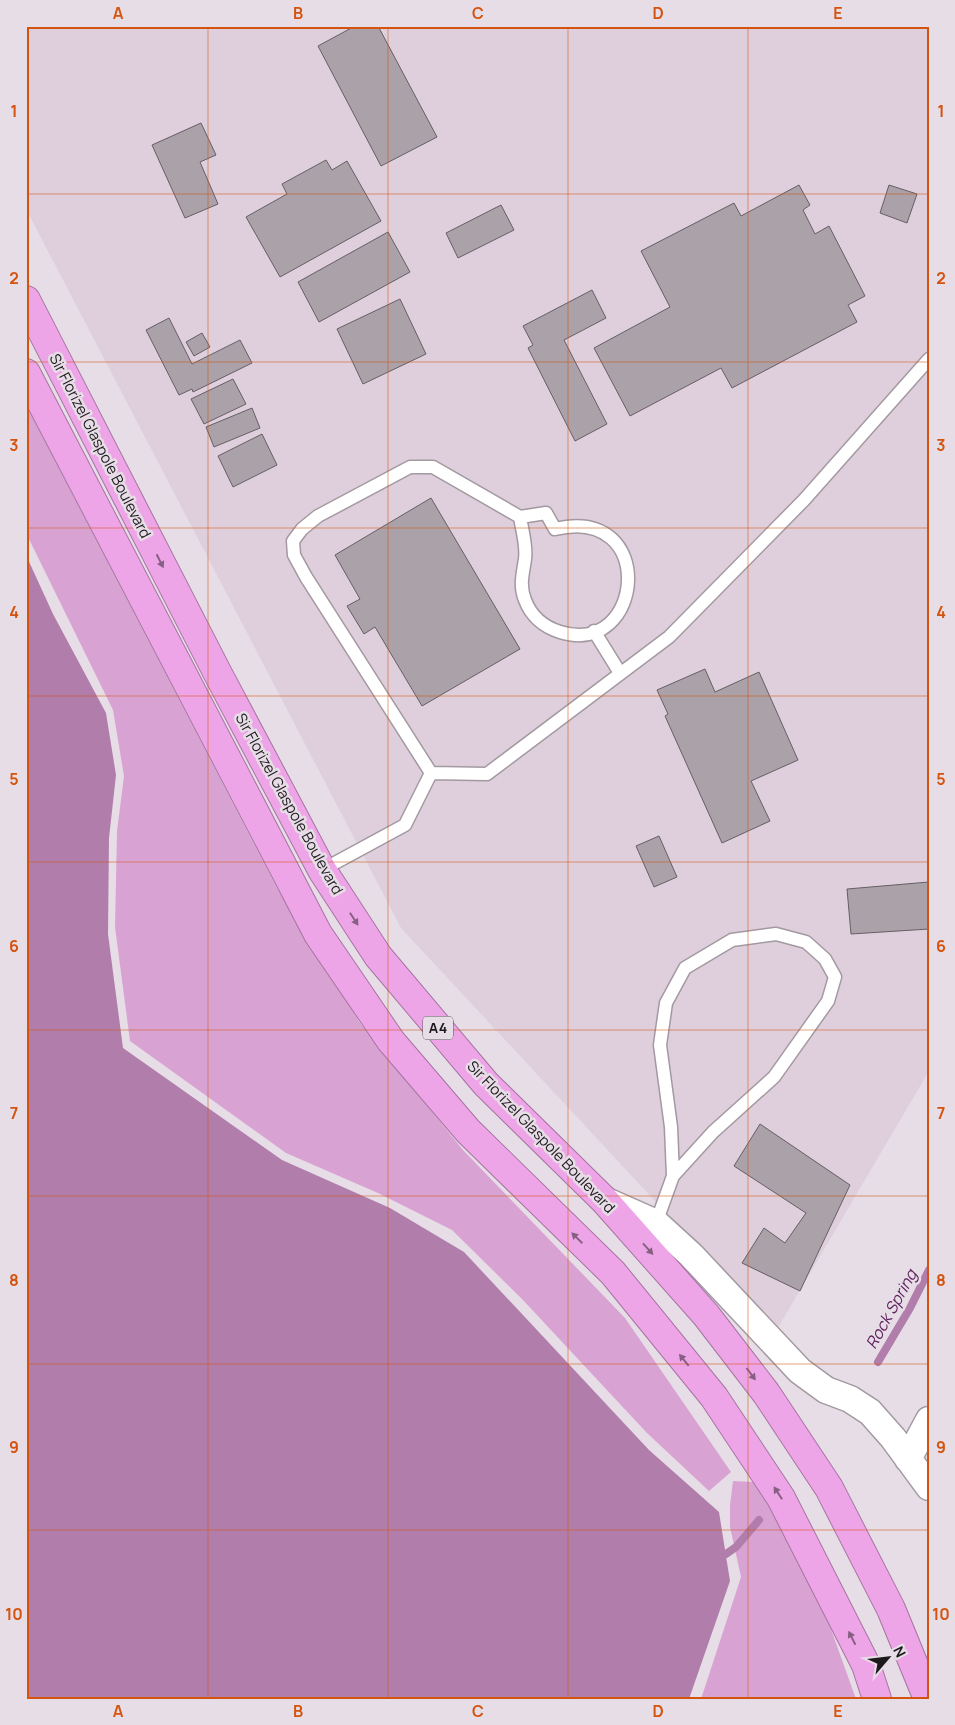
<svg xmlns="http://www.w3.org/2000/svg" width="955" height="1725" font-family="Manrope,sans-serif">
  <style>
    .built { fill: #dfcfdd }
    .green { fill: #d8a3d3 }
    .water { fill: #b17eac }
    .lines { fill: none; stroke-linecap: round; stroke-linejoin: round }
    .stream { stroke: #b17eac; stroke-width: 8 }
    .building { fill: #aaa1a9; stroke: #665e65 }
    .lane-casing { stroke: #a399a1; stroke-width: 15 }
    .street-casing { stroke: #a399a1; stroke-width: 29 }
    .highway-casing { stroke: #a574a1; stroke-width: 30 }
    .lane { stroke: #fff; stroke-width: 12 }
    .street { stroke: #fff; stroke-width: 26 }
    .highway { stroke: #eea5e8; stroke-width: 28 }
    .oneway { fill: #866082 }
    .grid { fill: none; stroke: #d4530e; stroke-width: 1; stroke-opacity: 0.55 }
    .labels { text-anchor: middle; stroke-width: 5; stroke-linejoin: round; paint-order: stroke }
    .shield { fill: #e7dde6; stroke: #5a5459; stroke-width: 1 }
    .shield-label { font-size: 14px; font-weight: bold; fill: #1d1a1d }
    .street-label { font-size: 15px; fill: #1d1a1d; stroke: #e7dde6 }
    .water-label { font-size: 16px; font-style: italic; fill: #61235e; stroke: #e7dde6 }
    .neatline { fill: none; stroke: #d4530e; stroke-width: 2 }
    .grid-label { font-size: 16px; text-anchor: middle; font-weight: bold; fill: #d4530e }
  </style>
  <rect width="100%" height="100%" fill="#e7dde6"/>
  <path class="built" d="M26,26h903v1045l-153,260 -375,-403 -375,-719z"/>
  <path class="green" d="M26,405l251,483 83,135 103,127 162,168 106,154 -22,19 -62,-58 -125,-134 -70,-69 -74,-37 -92,-40 -156,-112 -15,-114 2,-96 7,-55 -11,-66 -87,-177z
    M733,1481l21,1 26,40 38,71 38,106h-155l40,-122 -11,-50v-22z"/>
  <path class="water" d="M26,555l27,59 53,99 10,62 -7,63 -1,96 15,114 159,112 108,48 74,44 185,198 70,62 11,69 -41,118h-663z"/>
  <g class="lines">
    <path class="stream" d="M878,1362l32,-54 19,-38
      M726,1554l10,-7 23,-27"/>
  </g>
  <path class="building" d="M355,26h23l59,111 -56,29 -63,-120z
    M201,123l15,32 -16,7 18,42 -33,14 -33,-73z
    M326,160l6,10 15,-9 34,60 -101,56 -34,-60 41,-23 -5,-10z
    M799,185l11,20 -7,5 12,24 14,-8 36,70 -17,9 9,17 -125,66 -11,-20 -91,48 -36,-68 76,-41 -29,-56 93,-48 7,13z
    M889,185l28,9 -10,29 -27,-10z
    M501,205l13,25 -56,28 -12,-25z
    M388,232l22,40 -91,50 -21,-40z
    M592,290l14,28 -42,22 43,84 -32,17 -47,-93 5,-3 -10,-19z
    M400,299l26,55 -63,30 -26,-55z
    M169,318l23,46 48,-24 12,23 -59,29 -1,-3 -13,6 -33,-65z
    M202,333l8,14 -16,9 -8,-14z
    M233,379l13,25 -42,20 -13,-25z
    M252,408l8,20 -46,19 -8,-20z
    M262,434l15,31 -44,22 -15,-31z
    M431,498l89,151 -98,57 -47,-79 -11,7 -17,-28 13,-7 -25,-44z
    M705,669l10,23 44,-20 39,88 -47,21 19,40 -48,22 -57,-127 3,-2 -11,-24z
    M659,836l18,41 -23,10 -18,-41z
    M929,882v47l-78,5 -4,-45z
    M760,1124l90,61 -50,106 -58,-28 22,-35 21,15 21,-30 -72,-47z"/>
  <g class="lines">
    <g class="lane-casing">
      <path id="lane" d="M594,631l26,42
        M431,773l-125,-196 -12,-22 -1,-14 9,-12 16,-13 92,-49h23l87,50 26,-4 9,16c103,-25 90,129 5,103 -16,-5 -29,-16 -35,-32 -6,-15 -2,-26 0,-41 2,-13 -3,-29 -5,-42
        M322,870l83,-45 26,-52 56,1 182,-137 135,-137 125,-141
        M656,1223l17,-47 -2,-49 -11,-82 6,-42 19,-35 47,-28 44,-6 30,8 19,17 10,18 -7,24 -54,76 -61,55 -40,44"/>
    </g>
    <g class="street-casing">
      <path id="street" d="M604,1200l52,23 35,32 109,116 26,19 24,9 20,13 23,26 36,49
        M908,1459l21,-39"/>
    </g>
    <g class="highway-casing">
      <path id="highway" d="M26,300l191,372 105,198 56,86 108,128 118,116 102,115 60,78 63,95 62,121 37,90
        M26,373l292,561 73,107 77,90 145,142 101,124 67,101 85,167 11,34"/>
    </g>
    <use href="#lane" class="lane"/>
    <use href="#street" class="street"/>
    <use href="#highway" class="highway"/>
  </g>
  <defs><path id="oneway-solid" d="M-6-.8H1V-3.2L6.5 0L1 3.2V.8H-6Z" transform="scale(1.25)"/></defs>
  <g class="oneway">
    <use href="#oneway-solid" transform="translate(160 561) rotate(63)"/>
    <use href="#oneway-solid" transform="translate(354 919) rotate(57)"/>
    <use href="#oneway-solid" transform="translate(577 1238) rotate(-136)"/>
    <use href="#oneway-solid" transform="translate(648 1249) rotate(48)"/>
    <use href="#oneway-solid" transform="translate(684 1360) rotate(-129)"/>
    <use href="#oneway-solid" transform="translate(751 1374) rotate(53)"/>
    <use href="#oneway-solid" transform="translate(778 1493) rotate(-123)"/>
    <use href="#oneway-solid" transform="translate(852 1638) rotate(-117)"/>
  </g>
  <path class="grid" d="M208,26v1673M388,26v1673M568,26v1673M748,26v1673M26,194h903M26,362h903M26,528h903M26,696h903M26,862h903M26,1030h903M26,1196h903M26,1364h903M26,1530h903"/>
  <g class="labels">
    <rect class="shield" x="423" y="1016.5" width="30" height="23" rx="4"/>
    <g class="shield-label">
      <text x="438" y="1033">A4</text>
    </g>
    <g class="street-label">
      <text transform="translate(100 446) rotate(63)" y="5">Sir Florizel Glaspole Boulevard</text>
      <text transform="translate(289 804) rotate(61)" y="5">Sir Florizel Glaspole Boulevard</text>
      <text transform="translate(541 1137) rotate(46)" y="5">Sir Florizel Glaspole Boulevard</text>
    </g>
    <g class="water-label">
      <text transform="translate(891 1309) rotate(-61)" y="6">Rock Spring</text>
    </g>
  </g>
  <rect width="955" height="1725" fill="none" stroke="#e7dde6" stroke-width="55"/>
  <g transform="translate(888 1658) rotate(62)" stroke="#e7dde6" stroke-width="4" paint-order="stroke">
  <path d="M0-4L9 19L0 12L-9 19Z" fill="#1d1a1d"/>
  <text y="-8" font-size="14" font-weight="bold" text-anchor="middle" fill="#1d1a1d">N</text>
  </g>
  <rect x="28" y="28" width="900" height="1670" class="neatline"/>
  <g class="grid-label">
    <text x="118" y="19">A</text>
    <text x="298" y="19">B</text>
    <text x="478" y="19">C</text>
    <text x="658" y="19">D</text>
    <text x="838" y="19">E</text>
    <text x="14" y="117">1</text>
    <text x="941" y="117">1</text>
    <text x="14" y="284">2</text>
    <text x="941" y="284">2</text>
    <text x="14" y="451">3</text>
    <text x="941" y="451">3</text>
    <text x="14" y="618">4</text>
    <text x="941" y="618">4</text>
    <text x="14" y="785">5</text>
    <text x="941" y="785">5</text>
    <text x="14" y="952">6</text>
    <text x="941" y="952">6</text>
    <text x="14" y="1119">7</text>
    <text x="941" y="1119">7</text>
    <text x="14" y="1286">8</text>
    <text x="941" y="1286">8</text>
    <text x="14" y="1453">9</text>
    <text x="941" y="1453">9</text>
    <text x="14" y="1620">10</text>
    <text x="941" y="1620">10</text>
    <text x="118" y="1717">A</text>
    <text x="298" y="1717">B</text>
    <text x="478" y="1717">C</text>
    <text x="658" y="1717">D</text>
    <text x="838" y="1717">E</text>
  </g>
</svg>
